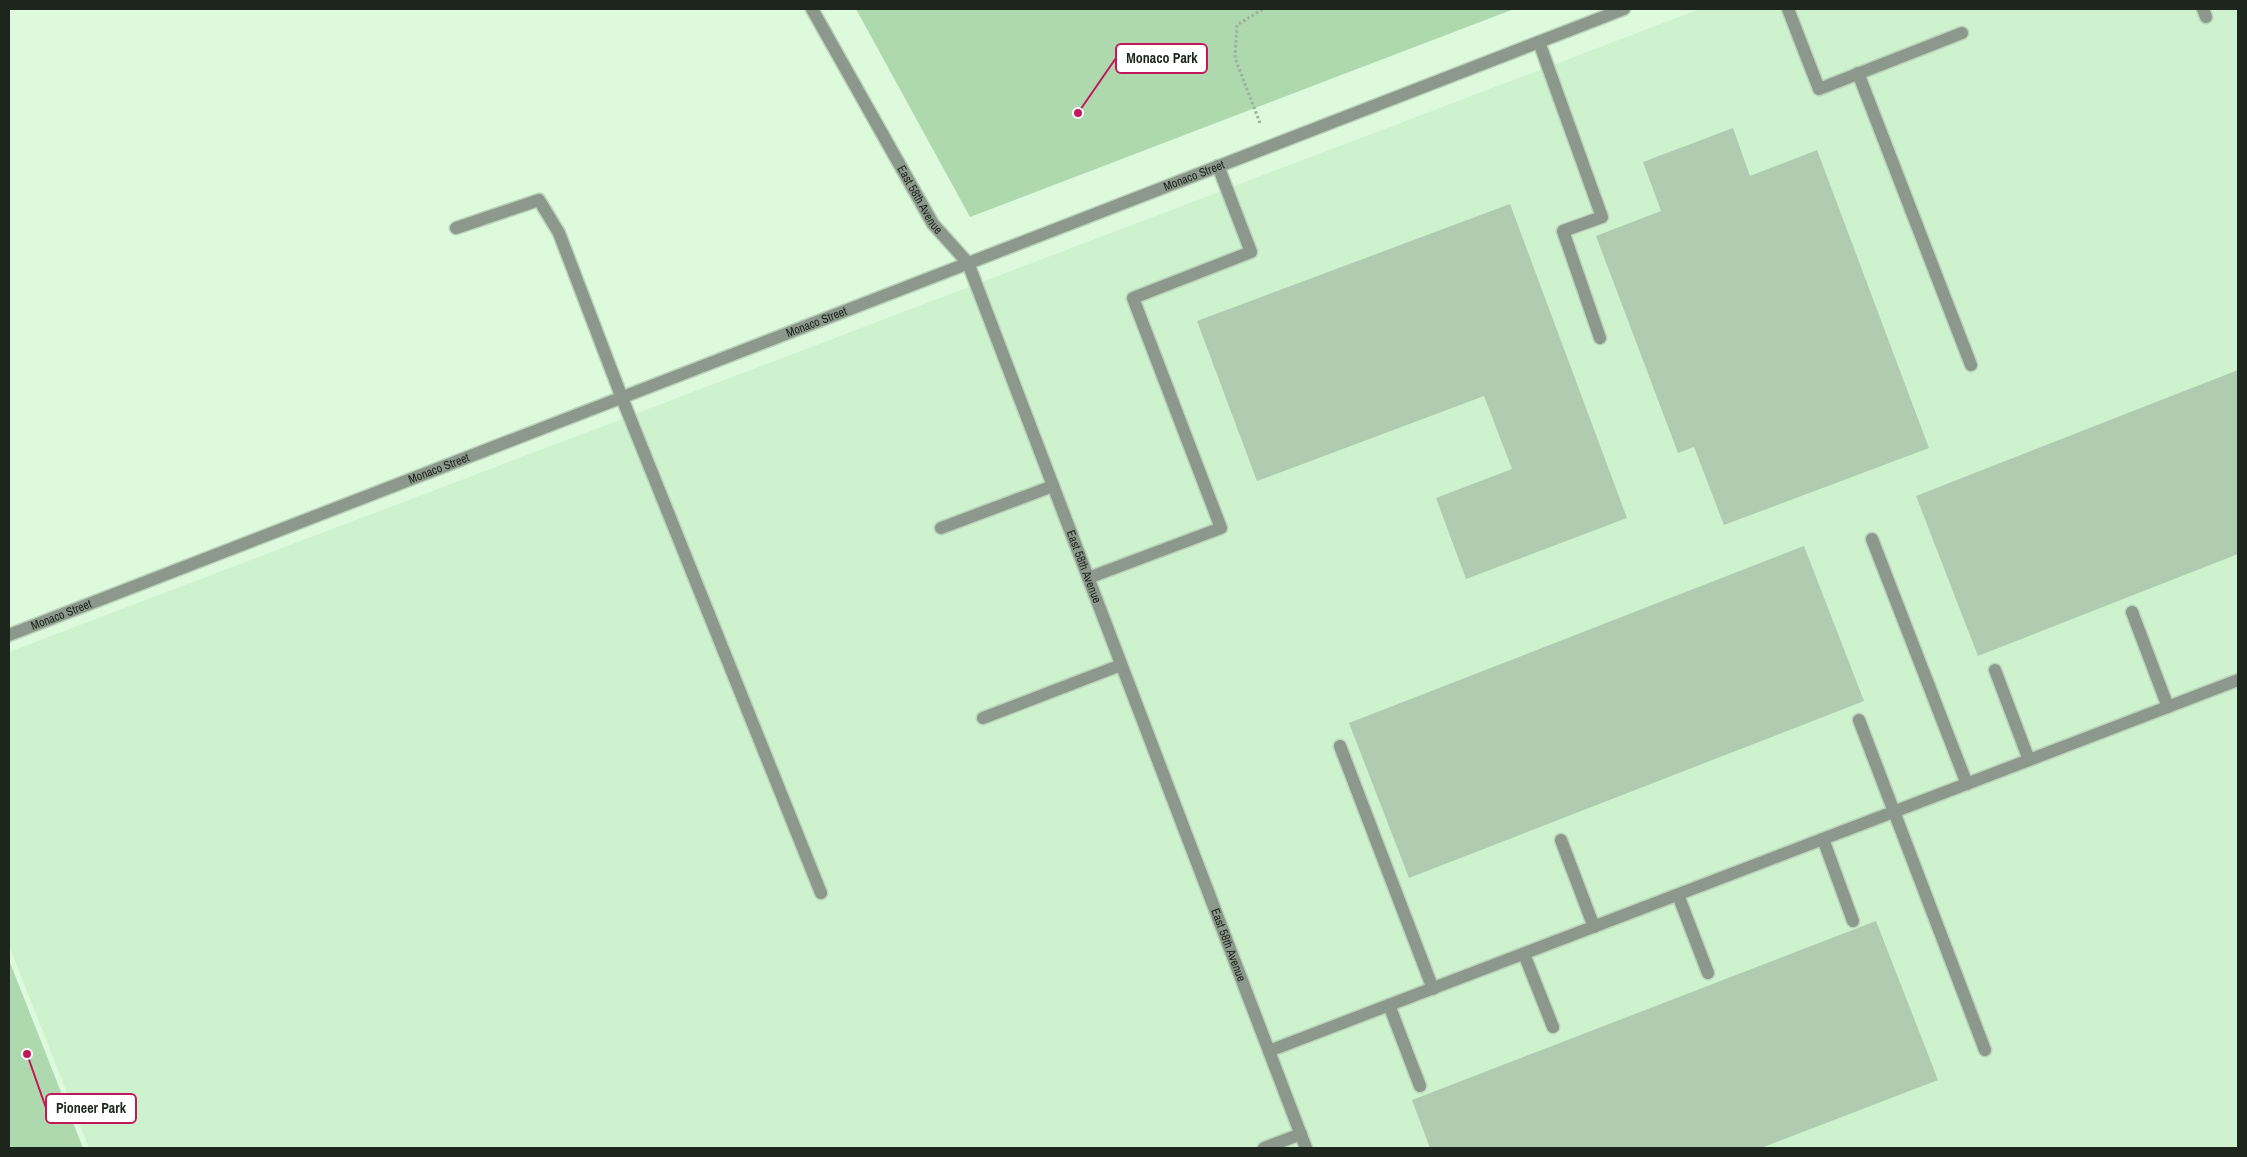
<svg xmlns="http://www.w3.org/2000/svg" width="2247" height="1157" font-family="'Archivo Narrow',sans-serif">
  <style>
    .built { fill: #cef1ce }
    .green { fill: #aed8ad }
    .building { fill: #b0ccb0 }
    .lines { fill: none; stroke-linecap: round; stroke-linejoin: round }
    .minor-casing { stroke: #bad4ba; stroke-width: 15 }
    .path { stroke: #9cb29c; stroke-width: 3; stroke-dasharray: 2.5 2.5; stroke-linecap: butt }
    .minor { stroke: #8c988c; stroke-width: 12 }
    .labels { text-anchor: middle; stroke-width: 4.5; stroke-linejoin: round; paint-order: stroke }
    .street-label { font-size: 12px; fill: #1c261c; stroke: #fff }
    .leader { fill: none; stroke: #c2185b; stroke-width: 2 }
    .callout-dot { fill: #c2185b; stroke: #fff; stroke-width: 2 }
    .callout { fill: #fff; stroke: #c2185b; stroke-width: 2 }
    .callout-label { font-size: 14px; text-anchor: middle; font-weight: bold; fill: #1c261c }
  </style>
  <rect width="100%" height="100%" fill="#ddfadd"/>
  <path class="built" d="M1700,9h538v1139h-2149l-80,-202v-294z"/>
  <path class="green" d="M856,9h658l-544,208z
    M9,960l74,188h-74z"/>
  <path class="building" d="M1733,128l17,48 67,-26 112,298 -205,77 -30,-78 -16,6 -82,-217 65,-25 -18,-49z
    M1510,204l117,314 -161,61 -30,-81 76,-29 -28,-73 -227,85 -60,-160z
    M2238,370v184l-260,102 -62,-160z
    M1804,546l60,155 -455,177 -60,-155z
    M1876,921l62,159 -177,68h-331l-18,-48z"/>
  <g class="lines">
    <g class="minor-casing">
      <g id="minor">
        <path id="s1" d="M812,9l121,215 35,39 338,885"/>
        <path d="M1788,9l31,80 143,-56"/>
        <path d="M2203,9l3,8"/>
        <path d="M1539,42l63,175 -39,14 37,107"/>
        <path d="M1858,73l113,292"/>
        <path d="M456,228l83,-28 20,33 63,165 199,495"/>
        <path d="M941,528l112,-42"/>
        <path d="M1872,539l95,245"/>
        <path d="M1088,578l133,-50 -88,-230 118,-46 -33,-86"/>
        <path d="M2132,612l36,95"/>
        <path id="s2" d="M9,635l1615,-626"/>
        <path d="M1995,670l34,90"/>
        <path d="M983,718l138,-53"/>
        <path d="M1859,720l126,330"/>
        <path d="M1340,746l93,243"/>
        <path d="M1823,839l30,82"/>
        <path d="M1561,840l33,87"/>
        <path d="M1678,895l30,78"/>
        <path d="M1524,954l29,73"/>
        <path d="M1389,1005l31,81"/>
        <path d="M1269,1051l969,-371"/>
        <path d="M1264,1148l37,-14"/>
      </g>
    </g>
    <path class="path" d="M1260,123l-25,-65 2,-33 26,-16"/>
    <use href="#minor" class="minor"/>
  </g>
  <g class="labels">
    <g class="street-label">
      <text dy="4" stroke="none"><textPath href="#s2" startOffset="1271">Monaco Street</textPath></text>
      <text dy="4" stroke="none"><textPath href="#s1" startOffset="219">East 58th Avenue</textPath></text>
      <text dy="4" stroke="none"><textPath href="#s2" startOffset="866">Monaco Street</textPath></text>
      <text dy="4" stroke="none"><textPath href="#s2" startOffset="461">Monaco Street</textPath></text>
      <text dy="4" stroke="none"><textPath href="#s1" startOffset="624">East 58th Avenue</textPath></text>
      <text dy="4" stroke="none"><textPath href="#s2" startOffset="56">Monaco Street</textPath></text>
      <text dy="4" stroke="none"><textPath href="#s1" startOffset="1029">East 58th Avenue</textPath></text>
    </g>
  </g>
  <path class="leader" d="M1078 113L1116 58M27 1054L46 1108"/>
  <g class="callout-dot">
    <circle cx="1078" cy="113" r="5"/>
    <circle cx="27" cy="1054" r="5"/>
  </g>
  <g class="callout">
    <rect x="1116" y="44" width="91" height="29" rx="5"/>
    <rect x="46" y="1094" width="90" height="29" rx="5"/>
  </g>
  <g class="callout-label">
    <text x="1162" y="63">Monaco Park</text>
    <text x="91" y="1113">Pioneer Park</text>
  </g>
  <rect width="2247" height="1157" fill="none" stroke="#1c261c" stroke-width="20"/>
</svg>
